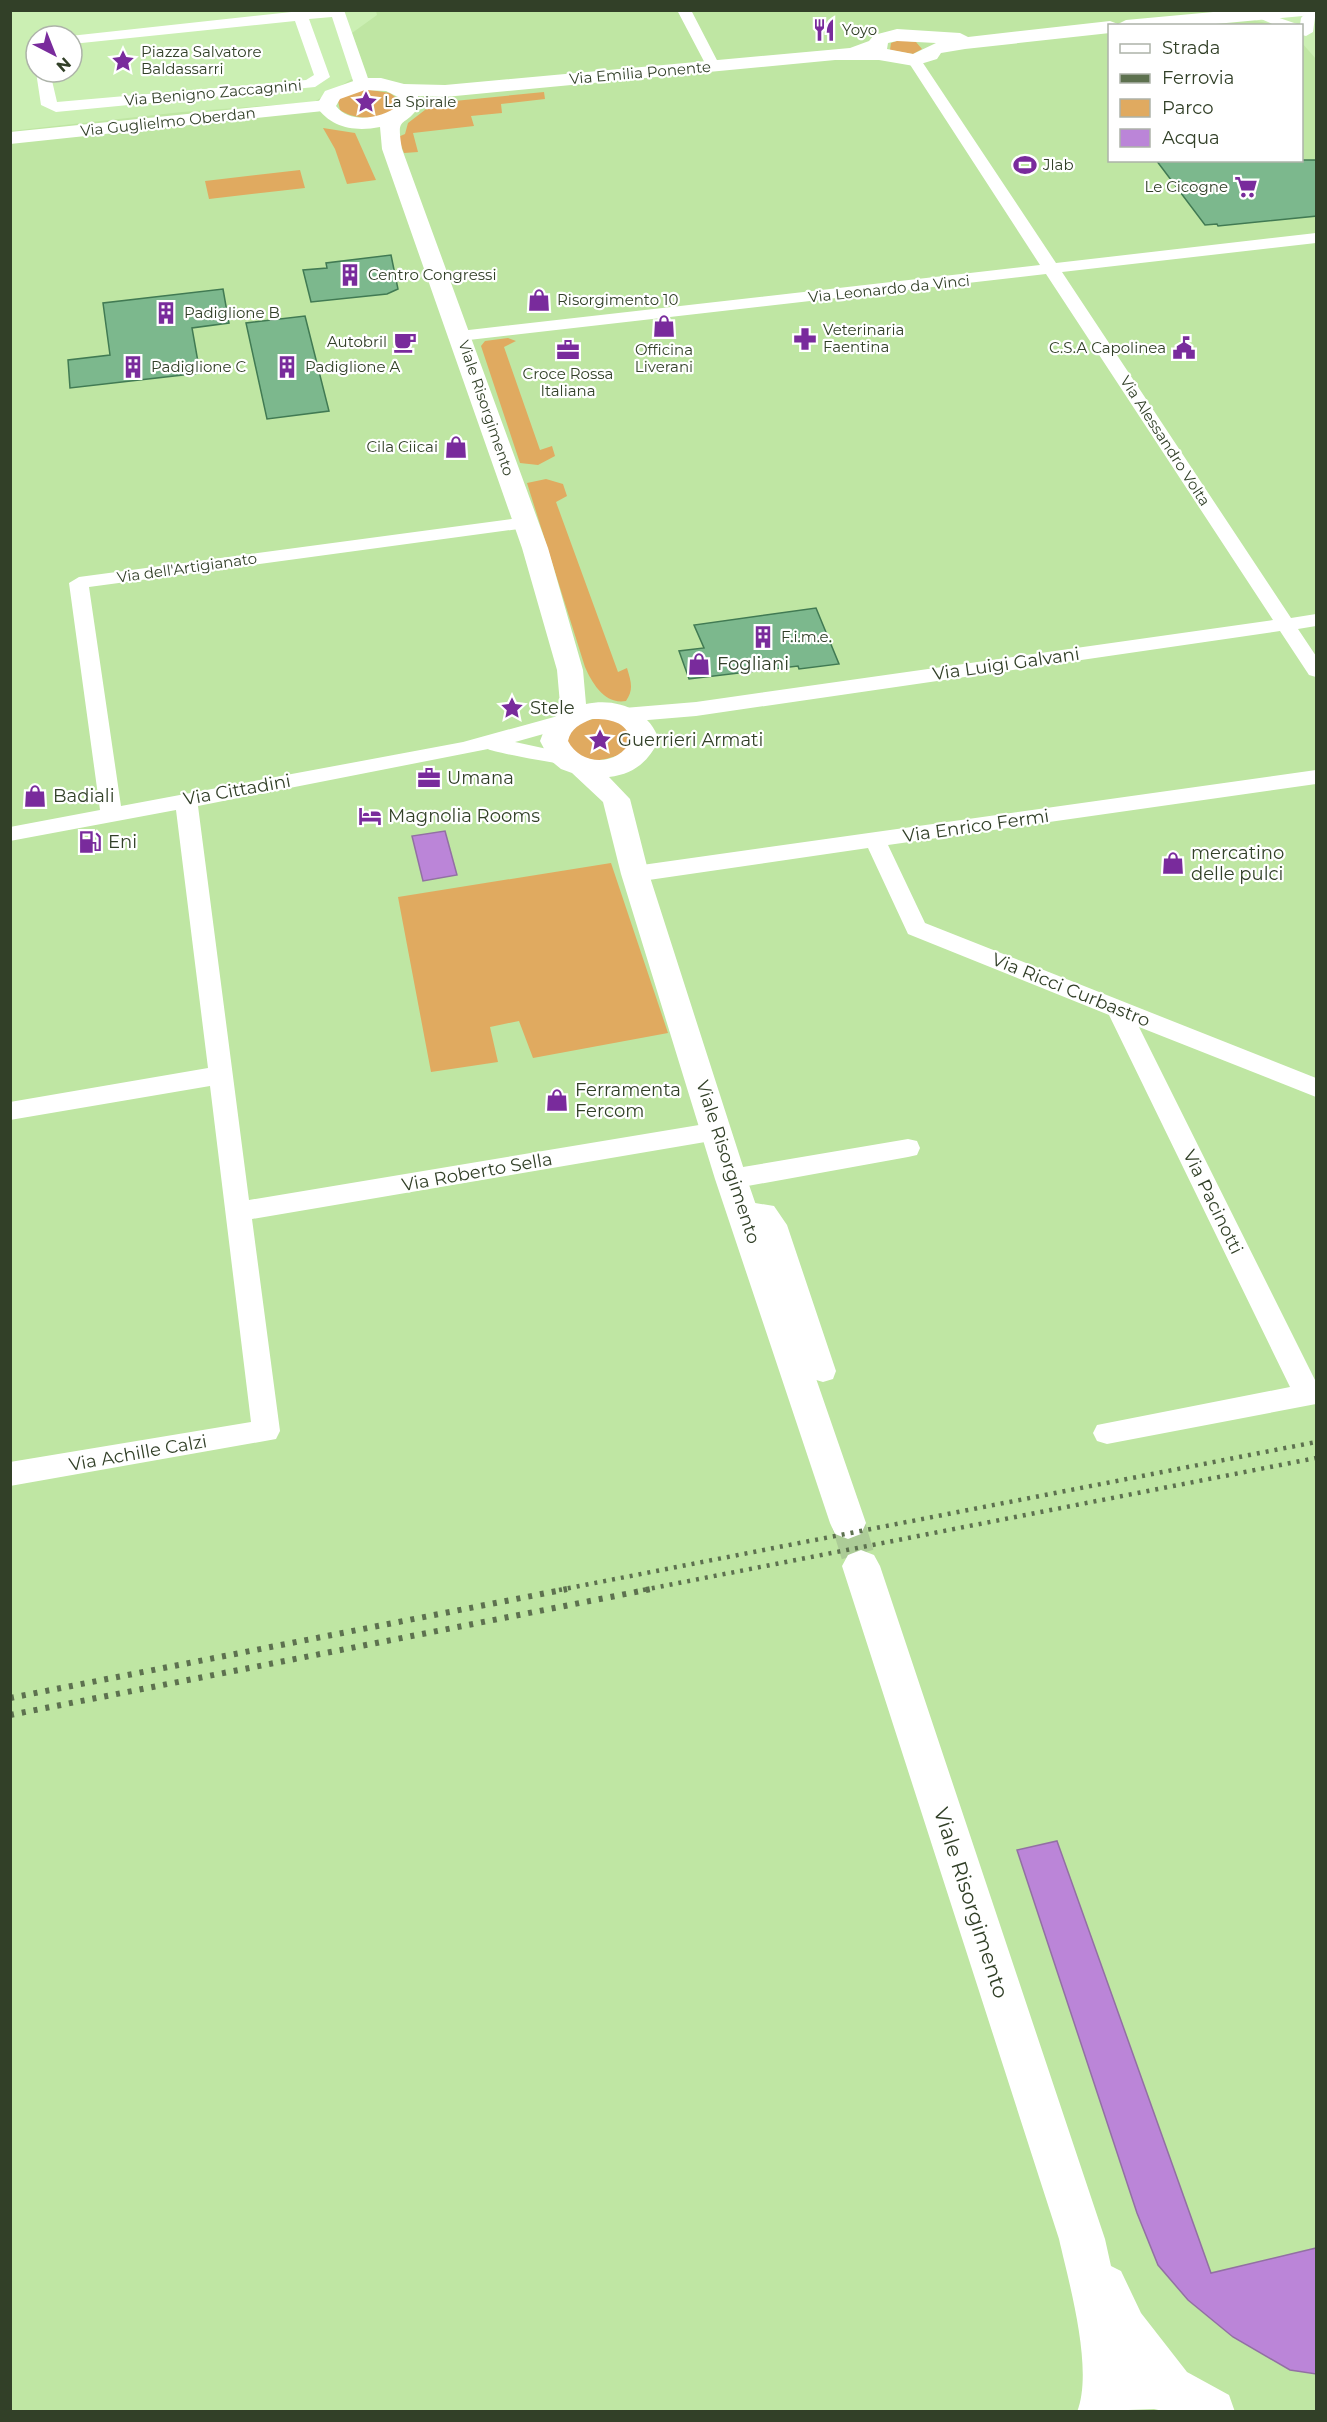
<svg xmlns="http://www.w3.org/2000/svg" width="1327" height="2422" font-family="Montserrat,sans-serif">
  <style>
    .built { fill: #bfe6a3 }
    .green { fill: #e0aa60 }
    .water { fill: #bb85d8; stroke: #9270a3; stroke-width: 1.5 }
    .building { fill: #7cb88d; stroke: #417a53; stroke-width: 1.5 }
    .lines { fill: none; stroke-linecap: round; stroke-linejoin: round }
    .primary-tunnel { stroke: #accc97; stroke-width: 33; stroke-dasharray: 33 16; stroke-linecap: butt }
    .street { fill: #fff; fill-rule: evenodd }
    .secondary { fill: #fff; fill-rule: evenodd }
    .primary { fill: #fff; fill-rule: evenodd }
    .rail-far1 { stroke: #5d714f; stroke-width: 4.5; stroke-dasharray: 3 6; stroke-linecap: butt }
    .rail { stroke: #5d714f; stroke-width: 6; stroke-dasharray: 4 8; stroke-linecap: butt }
    .labels { text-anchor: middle; stroke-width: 4.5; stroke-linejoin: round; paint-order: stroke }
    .far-poi-label { font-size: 15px; fill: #324028; stroke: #fff; text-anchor: start }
    .far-street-label { font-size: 15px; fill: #324028; stroke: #fff }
    .poi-label { font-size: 18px; fill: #324028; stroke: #fff; text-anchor: start }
    .street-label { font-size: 18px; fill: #324028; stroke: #fff }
    .near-street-label { font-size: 21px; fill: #324028; stroke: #fff }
  </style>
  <rect width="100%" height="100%" fill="#cbefb3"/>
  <path class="built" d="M1246,10l10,11 24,4 -170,1v134h192v-117l14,16v2352h-1305l-1,-2280 172,-19 132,-10 41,-25 12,-2 -15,-42 25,-18 -1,-4z"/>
  <path class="green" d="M899,40l17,2 6,7 -9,5 -23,-4 1,-7z
    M364,89l26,4 9,7 -1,5c-12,16 -42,16 -58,5l-2,-9 3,-4z
    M544,92l1,7 -44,5 1,9 -31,3 3,10 -61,7 5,19 -14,1 -6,-16 7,-3 3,-11 26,-20z
    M323,128l32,5 21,47 -29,4 -12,-35z
    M300,170l5,18 -96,11 -4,-18z
    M508,338l8,3 -12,6 36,103 12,-4 3,10 -17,9 -18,-2 -39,-117 4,-5z
    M546,479l17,5 4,12 -11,6 62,170 9,-4c4,14 7,21 -1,33 -21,4 -34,-18 -41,-34l-58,-184z
    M602,718l17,4 15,14 -9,17c-26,9 -33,11 -56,-4l-2,-16c7,-10 23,-14 35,-15z
    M611,863l57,170 -135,25 -14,-37 -29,6 8,35 -67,10 -33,-175z"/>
  <path class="water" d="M445,831l12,44 -34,6 -11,-45z
    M1057,1841l154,432 105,-25v126l-26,-4 -57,-33 -45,-37 -30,-35 -21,-52 -120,-363z"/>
  <path class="building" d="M1156,160h161v56l-99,10 -1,-2 -12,1z
    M391,255l7,34 -11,5 -76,8 -8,-32 24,-2 -1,-5z
    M223,289l6,34 -37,5 8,45 -130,15 -2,-28 42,-5 -7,-52z
    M305,316l24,95 -62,8 -21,-96z
    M816,608l23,56 -40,5 -1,-3 -109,13 -10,-28 25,-3 -10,-23z"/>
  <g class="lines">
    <path class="primary-tunnel" d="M848,1523l13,43"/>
    <path class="street" d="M310,10h34l26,74 -3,3h-10l-3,-3 -22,-67 -23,2 21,58 -15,10 -259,25 -15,-7 -5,-33v-1l14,1 7,30 249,-22 8,-5 -19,-54 -223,23 -2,-8z
      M677,10h14l29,56 -2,3h-10z
      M1308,10h8l-3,22 -7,4 -4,-1v-9h-25l-25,-11 7,-4 41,14 1,-7z
      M914,56l7,4 135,203 260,-30v10l-254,29 229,346 25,-4v12l-18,3 18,27v21l-7,-2 -29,-44 -584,85 -72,6 -7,-2 -3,-5 3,-5 7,-2 72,-6 577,-82 -227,-346 -586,67 -9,-5 9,-5 580,-66 -133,-205z
      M526,517l7,2 3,4 -3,4 -444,60 32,219 342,-64 102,-28 7,2 3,5 -3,5 -57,16 60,13 3,5 -3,5c-7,1 -84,-13 -87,-16l-290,57 51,394 468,-78 9,2 3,7 -3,7 -9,2 -465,79 28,212 -4,8 -266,47v-24l241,-40 -41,-336 -200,34v-18l198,-34 -32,-258 -166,31v-14l90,-17 -31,-227 10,-6z
      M1316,770v14l-428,61 37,78 391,155v19l-177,-70 177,355v22l-209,40 -10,-3 -4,-8 4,-8 193,-38 -181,-372 -201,-81 -40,-86 -233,34 -8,-3 -3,-5 3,-5 8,-3z
      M908,1139l9,2 3,7 -3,7 -9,2 -177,32 -9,-3 -4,-7 4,-7 9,-3z
      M743,1201l31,5 13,19 49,146 -3,8 -10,3 -10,-3 -3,-8 -48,-143 -4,-6 -24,-4 -4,-7 4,-7z"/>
    <path class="secondary" d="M326,100l7,2 3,4 -3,4 -323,34v-12z"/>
    <path class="primary" d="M1235,10h77l-9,6 -109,10h-84v7l-145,16 -24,4 -4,6 -23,7 -35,-6h-44l-390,37 -27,-1v12c-15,21 -22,6 -16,41l146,399 35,122 3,34c30,-7 64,6 73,36 -11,22 -25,34 -50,37l21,22 19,75 98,305 119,344 -5,11 -13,5 -13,-5 -5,-11 -115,-344 -94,-305 -18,-72 -31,-29 -11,-4 -11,-9 -10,-19 5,-13 12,-13 3,-11 -3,-34 -35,-122 -140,-399 -2,-22c-25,5 -49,1 -64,-21l9,-15 37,-13h19l23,6 41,1 405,-37 19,-7 5,-6 23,-6 63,4 8,4 142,-16 8,3 8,-4zM897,41l39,2 -23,11 -26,-5 1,-6zM365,90l21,1 12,6v9c-17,12 -47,19 -62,0l4,-7zM592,719c18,0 34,2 39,21 -12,26 -50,27 -63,1 3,-13 12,-17 24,-22z
      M861,1550l13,5 6,11 225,673 6,27 10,5 20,42 46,59 42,23 6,17h-68l-13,-3 -77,3c17,-42 -8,-129 -18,-173l-217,-673 6,-11z"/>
    <path class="rail-far1" d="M559,1590l757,-148
      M643,1590l673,-132"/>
    <path class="rail" d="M10,1698l557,-109
      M10,1715l641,-126"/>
  </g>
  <defs>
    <g id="restaurant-bare" transform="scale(1.8)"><path d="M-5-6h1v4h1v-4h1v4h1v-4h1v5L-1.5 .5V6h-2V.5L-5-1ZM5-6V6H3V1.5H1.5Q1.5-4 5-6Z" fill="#792b9c" stroke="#fff" stroke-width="2.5" paint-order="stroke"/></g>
    <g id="sight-bare" transform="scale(1.8)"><path d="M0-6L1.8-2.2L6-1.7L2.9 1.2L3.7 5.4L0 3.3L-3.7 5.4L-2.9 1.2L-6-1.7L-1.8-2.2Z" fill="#792b9c" stroke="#fff" stroke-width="2.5" paint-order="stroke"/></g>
    <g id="stadium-bare" transform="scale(1.8)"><path d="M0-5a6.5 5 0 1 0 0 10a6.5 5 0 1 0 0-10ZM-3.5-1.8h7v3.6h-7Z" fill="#792b9c" stroke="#fff" stroke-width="2.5" paint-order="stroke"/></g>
    <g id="supermarket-bare" transform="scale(1.8)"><path d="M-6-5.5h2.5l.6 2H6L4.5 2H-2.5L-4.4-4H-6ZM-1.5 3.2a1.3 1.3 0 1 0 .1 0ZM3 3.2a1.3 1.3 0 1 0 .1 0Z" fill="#792b9c" stroke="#fff" stroke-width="2.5" paint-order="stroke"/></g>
    <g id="building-bare" transform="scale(1.8)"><path d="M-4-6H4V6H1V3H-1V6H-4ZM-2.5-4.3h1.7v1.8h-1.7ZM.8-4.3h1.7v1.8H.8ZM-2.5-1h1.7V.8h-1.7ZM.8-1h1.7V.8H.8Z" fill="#792b9c" stroke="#fff" stroke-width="2.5" paint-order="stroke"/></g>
    <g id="shop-bare" transform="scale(1.8)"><path d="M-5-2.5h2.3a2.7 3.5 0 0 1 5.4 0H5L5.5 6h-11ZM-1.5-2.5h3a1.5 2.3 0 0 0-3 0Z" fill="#792b9c" stroke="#fff" stroke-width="2.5" paint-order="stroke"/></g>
    <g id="pharmacy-bare" transform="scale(1.8)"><path d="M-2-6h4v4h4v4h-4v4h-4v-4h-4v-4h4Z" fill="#792b9c" stroke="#fff" stroke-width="2.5" paint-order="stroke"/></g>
    <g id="cafe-bare" transform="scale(1.8)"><path d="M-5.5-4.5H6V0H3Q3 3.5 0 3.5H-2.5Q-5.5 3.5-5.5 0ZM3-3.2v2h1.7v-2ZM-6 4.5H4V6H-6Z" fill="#792b9c" stroke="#fff" stroke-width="2.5" paint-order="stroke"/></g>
    <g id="civic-bare" transform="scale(1.8)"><path d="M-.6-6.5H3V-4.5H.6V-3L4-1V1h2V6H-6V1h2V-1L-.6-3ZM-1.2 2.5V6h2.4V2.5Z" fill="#792b9c" stroke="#fff" stroke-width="2.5" paint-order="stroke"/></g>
    <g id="office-bare" transform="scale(1.8)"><path d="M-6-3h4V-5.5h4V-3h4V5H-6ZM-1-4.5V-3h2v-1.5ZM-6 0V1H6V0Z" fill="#792b9c" stroke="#fff" stroke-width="2.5" paint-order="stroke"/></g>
    <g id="hotel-bare" transform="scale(1.8)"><path d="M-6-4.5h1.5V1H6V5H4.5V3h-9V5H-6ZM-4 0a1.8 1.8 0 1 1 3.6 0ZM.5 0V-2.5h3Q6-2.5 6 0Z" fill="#792b9c" stroke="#fff" stroke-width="2.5" paint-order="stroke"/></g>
    <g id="fuel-bare" transform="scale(1.8)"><path d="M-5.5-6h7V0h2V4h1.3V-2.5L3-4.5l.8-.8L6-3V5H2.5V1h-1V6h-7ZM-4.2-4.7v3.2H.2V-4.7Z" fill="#792b9c" stroke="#fff" stroke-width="2.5" paint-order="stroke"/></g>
  </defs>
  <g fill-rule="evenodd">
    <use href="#restaurant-bare" x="824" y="30"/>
    <use href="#sight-bare" x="123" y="61"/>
    <use href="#sight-bare" x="366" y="102"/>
    <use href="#stadium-bare" x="1025" y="165"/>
    <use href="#supermarket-bare" x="1246" y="187"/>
    <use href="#building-bare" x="350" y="275"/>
    <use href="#shop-bare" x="539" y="300"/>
    <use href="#building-bare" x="166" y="313"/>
    <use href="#shop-bare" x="664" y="326"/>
    <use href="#pharmacy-bare" x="805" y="339"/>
    <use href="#cafe-bare" x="405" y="342"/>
    <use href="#civic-bare" x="1184" y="348"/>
    <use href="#office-bare" x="568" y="350"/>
    <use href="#building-bare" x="133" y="367"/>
    <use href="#building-bare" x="287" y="367"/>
    <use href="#shop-bare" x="456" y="447"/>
    <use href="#building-bare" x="763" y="637"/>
    <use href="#shop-bare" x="699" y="664"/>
    <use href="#sight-bare" x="512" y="708"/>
    <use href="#sight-bare" x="600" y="740"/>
    <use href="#office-bare" x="429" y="778"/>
    <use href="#shop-bare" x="35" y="796"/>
    <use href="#hotel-bare" x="370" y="816"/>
    <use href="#fuel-bare" x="90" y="842"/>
    <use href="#shop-bare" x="1173" y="863"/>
    <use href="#shop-bare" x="557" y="1100"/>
  </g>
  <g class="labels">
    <g class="far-poi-label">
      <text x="842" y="35">Yoyo</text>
      <text x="141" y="57">Piazza Salvatore<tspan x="141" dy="17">Baldassarri</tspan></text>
      <text x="384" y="107">La Spirale</text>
      <text x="1043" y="170">Jlab</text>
      <text x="1228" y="192" text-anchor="end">Le Cicogne</text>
      <text x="368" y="280">Centro Congressi</text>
      <text x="557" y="305">Risorgimento 10</text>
      <text x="184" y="318">Padiglione B</text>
      <text x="823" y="335">Veterinaria<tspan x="823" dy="17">Faentina</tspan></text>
      <text x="387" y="347" text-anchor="end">Autobril</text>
      <text x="1166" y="353" text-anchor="end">C.S.A Capolinea</text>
      <text x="664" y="355" text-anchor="middle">Officina<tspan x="664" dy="17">Liverani</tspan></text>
      <text x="151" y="372">Padiglione C</text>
      <text x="305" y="372">Padiglione A</text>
      <text x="568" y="379" text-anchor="middle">Croce Rossa<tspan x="568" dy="17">Italiana</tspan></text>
      <text x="438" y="452" text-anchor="end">Cila Ciicai</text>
      <text x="781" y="642">F.i.m.e.</text>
    </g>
    <g class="far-street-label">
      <text transform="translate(640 73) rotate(-5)" y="5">Via Emilia Ponente</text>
      <text transform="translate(213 93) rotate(-5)" y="5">Via Benigno Zaccagnini</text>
      <text transform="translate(168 122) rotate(-6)" y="5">Via Guglielmo Oberdan</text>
      <text transform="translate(889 289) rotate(-6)" y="5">Via Leonardo da Vinci</text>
      <text transform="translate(486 408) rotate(71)" y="5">Viale Risorgimento</text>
      <text transform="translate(1165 441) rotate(57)" y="5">Via Alessandro Volta</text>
      <text transform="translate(187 568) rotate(-8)" y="5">Via dell'Artigianato</text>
    </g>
    <g class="poi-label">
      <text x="717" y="670">Fogliani</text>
      <text x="530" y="714">Stele</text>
      <text x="618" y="746">Guerrieri Armati</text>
      <text x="447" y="784">Umana</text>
      <text x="53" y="802">Badiali</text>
      <text x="388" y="822">Magnolia Rooms</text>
      <text x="108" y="848">Eni</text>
      <text x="1191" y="859">mercatino<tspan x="1191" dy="21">delle pulci</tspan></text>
      <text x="575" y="1096">Ferramenta<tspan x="575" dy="21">Fercom</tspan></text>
    </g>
    <g class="street-label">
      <text transform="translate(1006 664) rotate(-8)" y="6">Via Luigi Galvani</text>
      <text transform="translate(237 790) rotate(-10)" y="6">Via Cittadini</text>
      <text transform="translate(976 826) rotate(-8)" y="6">Via Enrico Fermi</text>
      <text transform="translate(1071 990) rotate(22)" y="6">Via Ricci Curbastro</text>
      <text transform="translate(728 1162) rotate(72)" y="6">Viale Risorgimento</text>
      <text transform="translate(477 1172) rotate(-10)" y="6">Via Roberto Sella</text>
      <text transform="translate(1213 1202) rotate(64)" y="6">Via Pacinotti</text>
      <text transform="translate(138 1453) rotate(-10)" y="6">Via Achille Calzi</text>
    </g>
    <g class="near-street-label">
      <text transform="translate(971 1903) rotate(72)" y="7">Viale Risorgimento</text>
    </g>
  </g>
  <rect width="1327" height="2422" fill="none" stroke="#324028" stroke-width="24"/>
  <rect x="1108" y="24" width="195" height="138" fill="#ffffff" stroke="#adb3a9" stroke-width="1.5"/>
  <rect x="1120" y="44" width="30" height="9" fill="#ffffff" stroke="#adb3a9" stroke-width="1.5"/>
  <text x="1162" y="54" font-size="18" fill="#324028">Strada</text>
  <rect x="1120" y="74" width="30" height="9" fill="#5d714f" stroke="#adb3a9" stroke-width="1.5"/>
  <text x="1162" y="84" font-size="18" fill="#324028">Ferrovia</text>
  <rect x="1120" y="99" width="30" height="18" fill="#e0aa60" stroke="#adb3a9" stroke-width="1.5"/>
  <text x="1162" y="114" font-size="18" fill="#324028">Parco</text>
  <rect x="1120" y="129" width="30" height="18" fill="#bb85d8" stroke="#adb3a9" stroke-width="1.5"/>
  <text x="1162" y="144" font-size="18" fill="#324028">Acqua</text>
  <g transform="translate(54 54) rotate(138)"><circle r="28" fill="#ffffff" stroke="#adb3a9" stroke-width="1.5"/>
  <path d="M0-4.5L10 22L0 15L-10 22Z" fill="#792b9c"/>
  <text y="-9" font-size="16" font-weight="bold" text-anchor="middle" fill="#324028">N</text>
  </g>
</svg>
